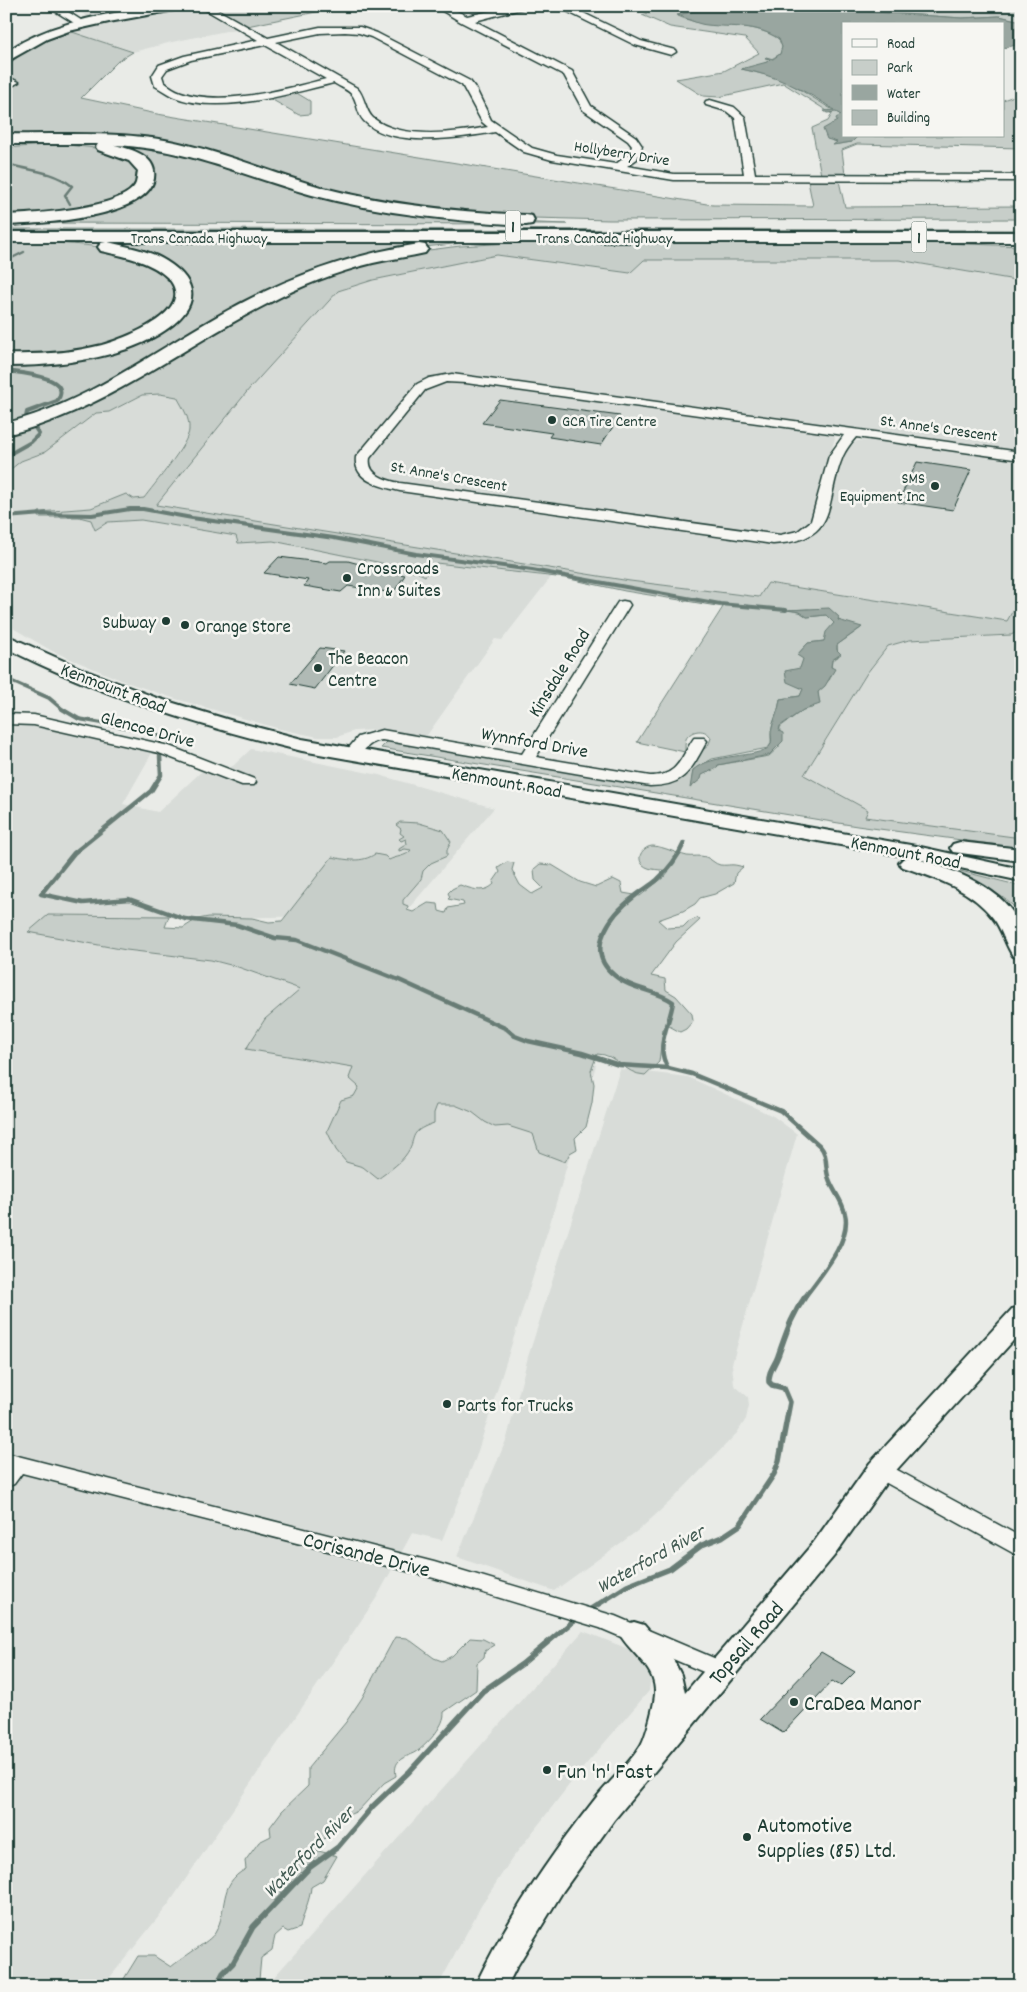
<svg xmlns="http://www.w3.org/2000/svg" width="1027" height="1992" font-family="Dekko,sans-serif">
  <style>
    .built { fill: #d8dcd8 }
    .green { fill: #c7cec9; stroke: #73867e; fill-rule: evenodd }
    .water { fill: #99a6a0; stroke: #687c75 }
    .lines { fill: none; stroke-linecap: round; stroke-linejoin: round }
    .stream-far3 { stroke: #687c75; stroke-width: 2.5 }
    .stream-far2 { stroke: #687c75; stroke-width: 4 }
    .stream-far1 { stroke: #687c75; stroke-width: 4.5 }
    .stream { stroke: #687c75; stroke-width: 5.5 }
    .building { fill: #b0bab5; stroke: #1f3d34 }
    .minor-casing { stroke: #1f3d34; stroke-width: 3 }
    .major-casing { stroke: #1f3d34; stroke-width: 4 }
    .highway-casing { stroke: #1f3d34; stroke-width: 4 }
    .minor { fill: #f6f6f2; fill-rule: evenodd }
    .major { fill: #f6f6f2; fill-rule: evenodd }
    .highway { fill: #f6f6f2; fill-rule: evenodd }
    .poi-dot { fill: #1f3d34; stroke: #f6f6f2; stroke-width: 2 }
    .labels { text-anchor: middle; stroke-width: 5; stroke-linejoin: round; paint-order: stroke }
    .far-street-label { font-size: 16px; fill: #1f3d34; stroke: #f6f6f2 }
    .far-poi-label { font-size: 16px; fill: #1f3d34; stroke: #f6f6f2; text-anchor: start }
    .shield { fill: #f6f6f2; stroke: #60746d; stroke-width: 1 }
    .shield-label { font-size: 18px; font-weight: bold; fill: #1f3d34 }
    .poi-label { font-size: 19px; fill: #1f3d34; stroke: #f6f6f2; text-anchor: start }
    .street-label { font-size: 19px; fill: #1f3d34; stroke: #f6f6f2 }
    .water-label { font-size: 20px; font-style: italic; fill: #445c54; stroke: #f6f6f2 }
    .near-street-label { font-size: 22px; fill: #1f3d34; stroke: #f6f6f2 }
    .near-poi-label { font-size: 22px; fill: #1f3d34; stroke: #f6f6f2; text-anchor: start }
  </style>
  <rect width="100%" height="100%" fill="#e9ebe7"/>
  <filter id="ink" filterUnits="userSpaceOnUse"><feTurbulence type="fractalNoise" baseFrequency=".02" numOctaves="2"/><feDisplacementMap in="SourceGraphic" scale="10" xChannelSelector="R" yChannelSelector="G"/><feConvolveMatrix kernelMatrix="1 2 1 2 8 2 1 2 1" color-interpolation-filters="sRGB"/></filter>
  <g filter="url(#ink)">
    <path class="built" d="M70,6h79l-59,12z
      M196,7l40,22 -64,13 -39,10 -64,-21z
      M497,255l133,18 13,-13h256l122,21v172l-573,-78 -13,1 -11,3 -6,5 -60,71 -3,10 2,5 11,10 34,10 366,54 14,-1 25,-5 14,-10 6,-11 18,-66 12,-10 24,-2 140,20v137l-14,25 -239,-38 -9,14 -129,-16 -475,-75 95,-118 88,-97 35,-11z
      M446,380l380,52 7,2 2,4 -24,83 -4,5 -13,7 -18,4 -370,-52 -18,-5 -13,-7 -7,-7 1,-9 54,-67z
      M160,394l17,3 11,20 2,15 -17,27 -29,39 -33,1 -20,9 -52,4 -1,5h41l12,3 4,10 13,-8 32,-2 97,16 2,7 34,-2 104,21 40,10 8,4 11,-13 115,14 -49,63 -7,-1 -70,99 -50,-8 -21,1 -17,6h-19l-38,-8 -104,-30 -53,-18 -71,-30 -46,-27v-108l9,-2 -9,-15v-26l15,-12 24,-9 51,-39 13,-1 33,-17z
      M1021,630v208l-156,-21 3,-7 -64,-34 63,-103 21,-27 21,-6 96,-4z
      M6,723h13l133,30 -29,51 35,8 43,-40h16l16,-6 18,-17 128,26 115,33 -90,106 -173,4 -62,-2 -19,1 -16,-2h-86l25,25 53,10 85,10 27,7 62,22 -35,30 -18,30 141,-60 208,76 -45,155 -75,237 -34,83 -30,-7 -35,64 -209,308 -65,81h-97z
      M620,1069l68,8 85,39 24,18 -65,230 2,21 14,12 1,8 -3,14 -9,14 -62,64 -35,32 -86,62 -97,-34 50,-119 21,-81z
      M583,1631l43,17 16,11 6,7 3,9 -2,16 -73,85 -65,84 -30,46 -43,80h-172z"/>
    <path class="green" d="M211,6h101l9,5 -74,15z
      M672,6h109l-11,2h-60l-32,8c35,16 69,2 101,23l3,8 -2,7 -17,10 -21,5 36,9 11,5 52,32 -4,6 -4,19 5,2v2l14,-2 6,-6h145v-36l11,-4 1,-5 6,-1v58l-164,-4 -15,6 3,25h-24l-9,-47 16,-7 4,-7 -49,-31 -64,14 -16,-1 -27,-17 48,-8 35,-18 -14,-15 -75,-11 -28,-12z
      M788,6h227l6,2v13l-22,-5 -37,2z
      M69,31l64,21 -15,9 -37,37 76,16 556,91 100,1 -5,-25h31l6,26 176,-1v13l-411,1 -114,-3 -52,-5 -100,-17 -163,-49 -175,-9v-71l33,-25z
      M295,92l15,9v13l-11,1 -30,-17z
      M59,144l45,5 30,13 7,15 -13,17 -35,14 -87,9v-69z
      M103,144l50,2 157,46 202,30 55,2 -561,-1 102,-14 44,-36z
      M6,229l1015,1v4l-1015,-1z
      M494,240l-81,8 -66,14 -256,132 -85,33v-65h18l128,-27 35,-53 -76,-37 -35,-4z
      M6,242c36,1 100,0 131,15 14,6 27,17 40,25l-3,28 -39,26 -58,17 -71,4z
      M527,242h386l108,4v35l-122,-21h-255l-14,13 -133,-18 -124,25 -35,11 -88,97 -94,117 474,76 129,16 9,-14 239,38 14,-25v34l-10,5 -102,5 -21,6 -21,27 -63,102 64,35 -3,7 156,21v10l-164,-22 -476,-78 8,-8 282,43 12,-6 14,-23 11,-8 3,-8c-4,-10 -20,-9 -25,1 -1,3 -1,9 -1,13l-48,-10 86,-135 -98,-16 -60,-13 -129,-15 -11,13 -8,-4 -40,-10 -104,-21 -35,2 -2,-7 -95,-16 -33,2 -13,8 -4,-10 -12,-3h-41l1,-5 52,-4 35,-14 8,5 10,-1c9,-12 45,-55 45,-68 1,-12 -6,-22 -12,-33l-17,-3 -18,1 -33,17 -13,1 -51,39 -24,9 -15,12v-41l15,-3 278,-145 99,-30 62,-8zM808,609l27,5 4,3 -1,3 23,8 -24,17 1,12 -6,3 -2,19 -12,13 1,9 -7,7 -9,2 -23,17 -1,20 -10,9 -51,9 -2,3 -24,10 1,-8 19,-11 56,-11c4,-5 3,-6 3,-12 0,-13 8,-24 9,-37l20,-3 3,-7 -6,-4 7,-27 -7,-3 11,-12 16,-2 10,-18 -8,-8 -19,2 -7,-5 -11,-2z
      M400,822l19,1 24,7 8,12 -4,8v6l-16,7 -8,8 -2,8 -18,21v4l5,2 -1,4 6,2 15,-9 10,1 1,7 7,2 2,-5 16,-3 -1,-3 -15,-3 2,-2 -2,-4 4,-4 8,-4c12,4 24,9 34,-1l-1,-2 7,-10 -2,-4 9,-6 7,1 -2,7 8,15 12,9 11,-6 -8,-8 -1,-11 6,-5 12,1 28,17 16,5 17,-8 8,4 2,10 17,3 24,-19 5,-6c-8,-2 -19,0 -26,-6 -8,-8 1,-19 10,-19 12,1 22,7 34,10 6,1 13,-1 19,1 5,2 9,7 14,8 10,1 11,-2 23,2l-7,6 -2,10 -19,11 -15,4 -5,6 -12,7 -25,9 9,8 16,-1 5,-5 9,-4 3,2 -24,22 -25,34 14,3 1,11 10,6 16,18 1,7 -7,8 -6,3 -11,-6 -6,3 -4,33 -14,13c-21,-1 -28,-21 -48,-21l-6,17 3,13 -2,19 -6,24 -11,11 2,11 -7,4 -5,9 -26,-10 -6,-18 -25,-8 -13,1 -10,-5 -13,-10 -17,-7h-18l-3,8v10c-29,10 -15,15 -29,33 -7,9 -18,16 -27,23l-15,-12 -17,-5 -10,-12 -9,-19 14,-31 13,-4 5,-9 -10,-9 4,-11 -107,-18 19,-30 35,-30 -62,-22 -27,-7 -85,-10 -98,-18 20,-17 121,1 -4,11 18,1 14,-9 12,-2 43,1 17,4 13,-1 50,-64c15,3 30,6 43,-3l10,2 4,4c7,-4 17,-3 22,-10l-6,-1 -6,2v-2l8,-5 -1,-5 -5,2 -2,-2 5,-3 -4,-3 1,-4 -5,-4z
      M936,865l85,21v28c-22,-25 -55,-37 -85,-49z
      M395,1637l12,1 27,20 8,3 10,-5 18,-18 13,1 12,6 -10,6 -1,6 -7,6 -1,27 -32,22c1,13 -15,30 -25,38 -5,5 -16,6 -20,11 -4,4 -4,9 -3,15l-12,7 -26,28 -17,7c-6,12 -18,20 -26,32l22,6 -14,24 -12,7c-1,14 -8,26 -11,41l-12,4 -5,-3 -8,7 -3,14 -11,8 -2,22 -10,6h-146l4,-4h15l16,-26h16l17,11c9,-8 39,-26 44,-34 14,-24 2,-49 31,-64l-1,-8 14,-19 12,-6 -1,-9 12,-16 26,-25v-18l38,-46 16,-24z"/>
    <path class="water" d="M788,6l174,12 37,-2 22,5v23l-18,4v-24h-160v112h15l-6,6 -19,3 4,-3 -10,-3 -4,-10 14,-8 -1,-3 5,-3 -5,-3 -9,1 -3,-2 10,-1c-28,-20 -59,-35 -93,-41l26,-7 3,-3 -5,-1 1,-1 7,2 7,-5 2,-7 -3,-8c-24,-16 -46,-11 -72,-14 -11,-1 -20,-7 -30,-10l32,-7h61z
      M829,608l10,9 -1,3 24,7 -25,18v5l4,4 -9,6 -1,7 4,2 -10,17 -7,6 2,12 -17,6 -23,16 -1,5 4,2v8l-14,14 -51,10 -1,3 -15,7 -1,4 -11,9 3,-18c19,-17 65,-12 76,-23 4,-4 2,-10 2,-15 2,-12 8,-21 9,-33l20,-3 3,-7 -16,-7 -2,-11 15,-3 3,-9 -6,-4 11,-12 16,-2 2,-9 8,-9 -8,-8 -19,2 -7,-5 -14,-2z"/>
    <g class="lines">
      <path class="stream-far3" d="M6,164c22,6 48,7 66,22l-7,9 5,9
        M6,261l18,-9"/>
      <path class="stream-far2" d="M6,371c13,2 69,5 51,30l-30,11 -1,5
        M6,456l25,-14 8,-8 -4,-6
        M6,517l37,-3 49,1 38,-6h13l49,9 142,20 82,16 116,16 188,34 66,6
        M6,679l43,19 13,11 17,10 63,11 18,6 1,5"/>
      <path class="stream-far1" d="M160,756l1,19 -10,16 -77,62 -33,41 42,9 46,-4 56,20 52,6 38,13 22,2 102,40 108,49 8,7 13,5 54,12 37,12 49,3
        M684,843c-6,14 -16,27 -27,37 -7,6 -15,10 -22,16 -24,18 -52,54 -21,79 17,15 44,15 59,27 -3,23 -19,44 -5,66l24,6 89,37 39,35c9,10 4,21 9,33 4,12 14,22 16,35 7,27 -26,63 -41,84"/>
      <path class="stream" d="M586,1612l41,-26 43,-17 32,-24 20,-8 18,-12 34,-51 5,-13 11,-59 -6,-14 -12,-3 -3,-3c-1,-11 6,-17 9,-26 8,-22 13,-40 27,-59
        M216,1986l7,-13 10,-10 20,-36 56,-59 29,-21 35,-41 36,-34 74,-81 39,-27 56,-47"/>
    </g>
    <path class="building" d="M500,400l120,16 -19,29 -52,-8 3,-4 -70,-10z
      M917,462l54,8 -18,40 -55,-8z
      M279,557l48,6 3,-2h18l15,4 -1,2 43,8 -12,18 -45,-7 -7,6 -37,-6 4,-6 -44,-7z
      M320,648l24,3 -29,38 -25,-5z
      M821,1652l34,20 -14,14 -9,-5 -49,52 -23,-14 51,-53 -2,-1z"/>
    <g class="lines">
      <g class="minor-casing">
        <path id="minor" d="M47,6h12l28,18 -5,3 -3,-1z
          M199,6h12l57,32 52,-11h40l17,6 93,48 6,8 15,31 41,28 25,7 59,9 12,-9 4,-9 -4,-5 -45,-31 -19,-35 -103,-53 -27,-16h13l20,10 46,-10h19l-57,15 97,50 19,35 45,31 6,9 -5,13 -10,7 47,8h70l-9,-56 -9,-7 -20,-6 -1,-2 1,-2 4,-1 24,7 11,10 10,57 266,1v6l-347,-1 -122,-20 -28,-8 -29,-20c-34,6 -104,17 -131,-11 -7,-7 -6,-17 -11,-25 -4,-6 -13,-9 -19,-13 -47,11 -116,33 -162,13 -6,-3 -11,-7 -17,-10l-3,-10 7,-11 25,-9 74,-16zM345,32l14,1 12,4 91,48 20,37 6,5c-32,6 -88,13 -115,-9 -8,-7 -8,-22 -16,-30l-81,-46 44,-9zM265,45l61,34c-42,10 -103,28 -145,13 -6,-2 -12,-6 -17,-10l-2,-6 5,-7 24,-9z
          M556,6h13l72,35 34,9 1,2 -5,3 -36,-10z
          M1015,6h6v3l-4,-1z
          M6,76l13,6 -5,3 -8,-2z
          M452,374l569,78v8l-165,-23c-5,6 -10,12 -13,19 -20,48 -2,84 -70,88l-373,-53c-18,-4 -47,-10 -44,-34l61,-73 12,-6zM446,382l20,1 378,52 -15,21 -18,65 -13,10 -18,4 -380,-52c-14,-3 -33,-8 -30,-25l55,-68z
          M623,601l5,1 2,3 -94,152 114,19c29,0 30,-18 44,-38h10l3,3c-16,28 -21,45 -57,45l-268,-46c-18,2 -21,22 -37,18l-2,-3 15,-18 24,-7 140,24 94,-149 2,-3z
          M6,714l28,1 135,31 85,33 2,3 -2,3h-12l-83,-32 -125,-28 -28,-1z
          M6,1453l428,109 181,54 113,48 3,6 -3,6 -8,3 -120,-51 -166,-50 -412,-105 -8,11 -8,3z
          M880,1462l8,3 133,72v18l-8,-2 -141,-78 -3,-5 3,-5z"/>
      </g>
      <g class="major-casing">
        <path id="major" d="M154,6h27l-6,4 -66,12 -40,9 -22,8 -41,23v-10c44,-30 97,-37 148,-46z
          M6,635l78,35 73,28 76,23 69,18 614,107 105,23v12l-103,-22c35,11 88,29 102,67 3,9 1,23 1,32l-8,-2c-8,-12 -11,-27 -20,-38 -22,-29 -58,-40 -90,-51l-4,-4 4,-4 6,-2 -607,-106c-102,-25 -202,-55 -296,-103z
          M960,842l61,7v12l-68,-9 -3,-4 3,-4z
          M1021,1306v26l-131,145 -56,79 -220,264 -51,71 -47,77 -9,18h-32c31,-65 72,-126 117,-183 14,-19 37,-38 49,-58 5,-8 15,-45 14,-55 -1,-24 -25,-37 -36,-57l5,-8 10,-3 10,3 29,34 8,16 4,18 129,-151 56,-79 142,-154z"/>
      </g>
      <g class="highway-casing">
        <path id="highway" d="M6,134c53,1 107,-3 159,6 54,10 106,33 159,48 66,17 134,24 202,27l6,1 2,4 -2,4 -6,1c-72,-4 -144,-11 -214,-30 -68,-19 -127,-47 -198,-50 13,3 38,9 40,26 7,47 -118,53 -148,54v-10c26,-1 120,-6 130,-32 1,-4 1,-8 2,-12l-9,-10 -31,-11 -2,-3 2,-3h-92z
          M6,232h1015v10h-913c19,5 41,8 58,19 59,37 2,74 -39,88 -39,13 -80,17 -121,17v-12c32,1 65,-1 96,-9 21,-6 97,-34 66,-67 -17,-17 -45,-22 -67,-27l-3,-4 3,-4 5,-1h-100z
          M419,244l6,1 3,4 -3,4c-17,4 -35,6 -52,10 -37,9 -73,23 -106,41 -87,44 -165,108 -261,131v-12c76,-18 143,-68 210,-106 64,-37 130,-62 203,-73z"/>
      </g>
      <use href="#minor" class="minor"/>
      <use href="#major" class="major"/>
      <use href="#highway" class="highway"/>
    </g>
  </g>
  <g class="poi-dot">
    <circle cx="552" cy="420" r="5"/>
    <circle cx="935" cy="486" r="5"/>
    <circle cx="347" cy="578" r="5"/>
    <circle cx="166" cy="621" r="5"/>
    <circle cx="185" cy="625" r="5"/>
    <circle cx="318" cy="668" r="5"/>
    <circle cx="447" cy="1404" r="5"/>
    <circle cx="794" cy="1702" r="5"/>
    <circle cx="547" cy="1770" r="5"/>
    <circle cx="747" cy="1837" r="5"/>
  </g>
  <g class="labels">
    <g class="far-street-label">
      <text transform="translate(622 152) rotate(9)" y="6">Hollyberry Drive</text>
      <text x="199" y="243">Trans Canada Highway</text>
      <text x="604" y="243">Trans Canada Highway</text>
      <text transform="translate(939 427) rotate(8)" y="6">St. Anne's Crescent</text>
      <text transform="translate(449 475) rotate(10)" y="6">St. Anne's Crescent</text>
    </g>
    <g class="far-poi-label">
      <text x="562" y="426">GCR Tire Centre</text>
      <text x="925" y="483" text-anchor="end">SMS<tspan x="925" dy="18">Equipment Inc</tspan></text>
    </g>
    <g class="shield">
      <rect x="505.5" y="210.5" width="15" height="31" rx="4"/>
      <rect x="911.5" y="221.5" width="15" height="31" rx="4"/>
    </g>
    <g class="shield-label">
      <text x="513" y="232">1</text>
      <text x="919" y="243">1</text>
    </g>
    <g class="poi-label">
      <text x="357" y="574">Crossroads<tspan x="357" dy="22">Inn &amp; Suites</tspan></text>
      <text x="156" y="628" text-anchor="end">Subway</text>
      <text x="195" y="632">Orange Store</text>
      <text x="328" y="664">The Beacon<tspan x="328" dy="22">Centre</tspan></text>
      <text x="457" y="1411">Parts for Trucks</text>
    </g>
    <g class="street-label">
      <text transform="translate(558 672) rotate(-58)" y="7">Kinsdale Road</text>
      <text transform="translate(114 687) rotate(21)" y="7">Kenmount Road</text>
      <text transform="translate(148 728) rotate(15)" y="7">Glencoe Drive</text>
      <text transform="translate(535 741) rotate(10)" y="7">Wynnford Drive</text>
      <text transform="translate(507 781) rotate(10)" y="7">Kenmount Road</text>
      <text transform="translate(906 851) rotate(11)" y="7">Kenmount Road</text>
    </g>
    <g class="water-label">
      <text transform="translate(650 1558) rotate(-29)" y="7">Waterford River</text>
      <text transform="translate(308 1851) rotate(-45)" y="7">Waterford River</text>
    </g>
    <g class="near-street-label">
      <text transform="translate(367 1553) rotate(14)" y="8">Corisande Drive</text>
      <text transform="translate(745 1642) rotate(-49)" y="8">Topsail Road</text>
    </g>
    <g class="near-poi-label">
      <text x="804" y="1710">CraDea Manor</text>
      <text x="557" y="1778">Fun 'n' Fast</text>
      <text x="757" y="1832">Automotive<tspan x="757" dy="25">Supplies (85) Ltd.</tspan></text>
    </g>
  </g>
  <rect width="1027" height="1992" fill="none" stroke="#f6f6f2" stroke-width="25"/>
  <rect x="12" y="12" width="1002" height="1967" fill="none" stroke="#1f3d34" stroke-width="2" filter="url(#ink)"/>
  <rect x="842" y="22" width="162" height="115" fill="#f6f6f2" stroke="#a0aca6"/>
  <rect x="852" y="39" width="25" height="8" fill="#f6f6f2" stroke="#a0aca6"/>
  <text x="887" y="48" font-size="15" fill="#1f3d34">Road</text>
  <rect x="852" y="60" width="25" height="15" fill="#c7cec9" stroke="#a0aca6"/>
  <text x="887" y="72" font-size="15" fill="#1f3d34">Park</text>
  <rect x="852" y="85" width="25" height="15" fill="#99a6a0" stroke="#a0aca6"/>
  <text x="887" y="98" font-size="15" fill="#1f3d34">Water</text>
  <rect x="852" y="110" width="25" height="15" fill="#b0bab5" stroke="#a0aca6"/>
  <text x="887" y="122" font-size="15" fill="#1f3d34">Building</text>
</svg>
